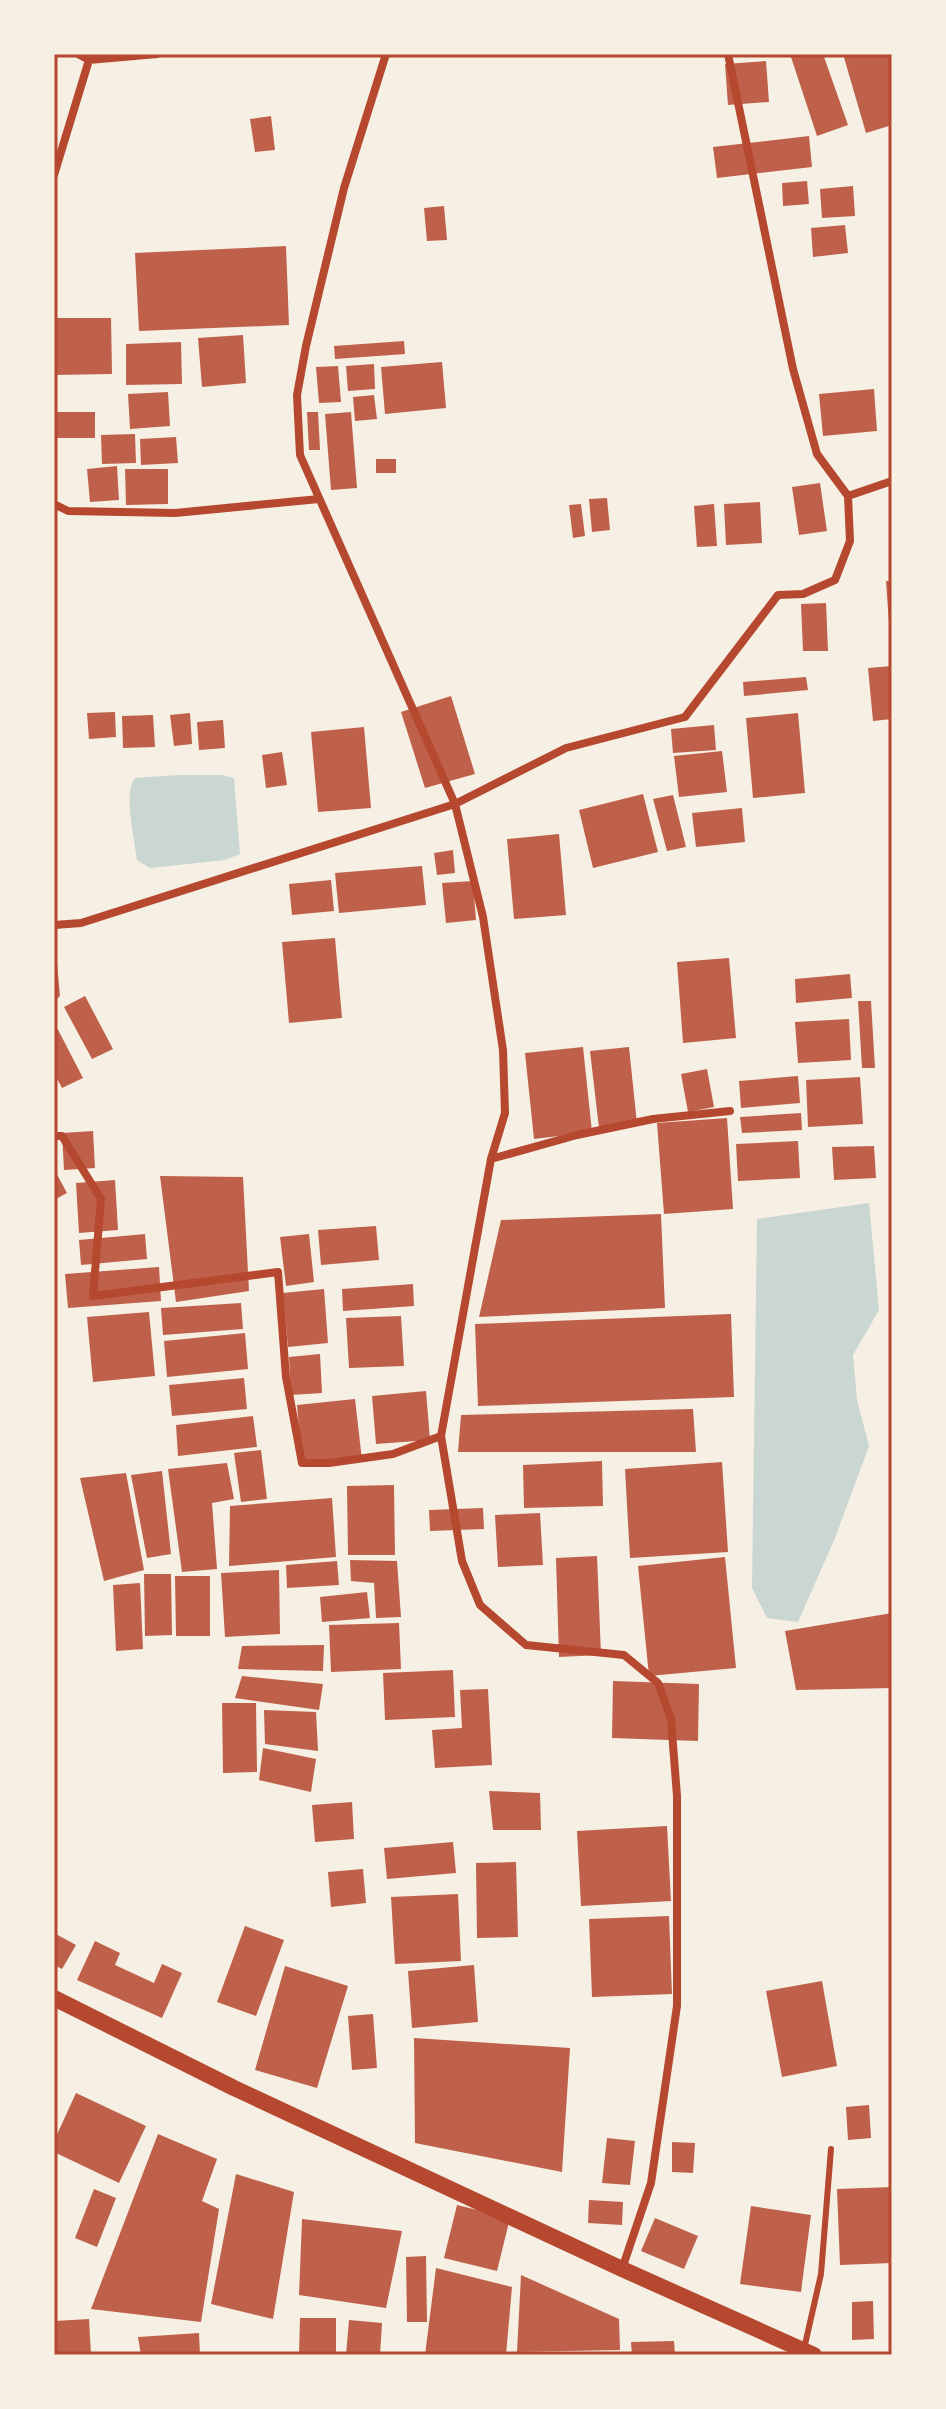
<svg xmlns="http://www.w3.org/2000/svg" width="946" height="2409" font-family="Spectral,serif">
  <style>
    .water { fill: #c9d6d2 }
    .building { fill: #bf614a }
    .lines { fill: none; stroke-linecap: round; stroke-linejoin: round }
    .service { stroke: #b5482f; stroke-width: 6 }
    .minor { stroke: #b5482f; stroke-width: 8 }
    .secondary { stroke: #b5482f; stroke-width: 16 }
    .neatline { fill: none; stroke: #b5482f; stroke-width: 3 }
  </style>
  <rect width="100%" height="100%" fill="#f6efe4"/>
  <path class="water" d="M178,775h43l13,3 6,76 -15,6 -75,8 -13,-8c-2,-19 -14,-68 -2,-82z
    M869,1203l10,107 -26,45 4,45 12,46 -34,92 -37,84 -31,-4 -15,-30 5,-369z"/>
  <path class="building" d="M790,54h33l25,71 -31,11z
    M843,54h49v71l-26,8z
    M766,61l3,41 -41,3 -3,-41z
    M271,116l4,34 -20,2 -5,-33z
    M809,136l3,31 -95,11 -4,-31z
    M807,181l2,23 -26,2 -1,-23z
    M853,186l2,30 -33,2 -2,-29z
    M444,206l3,34 -20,1 -3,-33z
    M845,225l3,28 -35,4 -2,-29z
    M286,246l3,79 -150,6 -4,-78z
    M54,318h57l1,56 -58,1z
    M243,335l3,48 -44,4 -4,-49z
    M404,341l1,13 -70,5 -1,-13z
    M181,342l1,42 -56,1v-41z
    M442,362l4,46 -61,6 -4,-47z
    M374,364l1,25 -27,2 -2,-25z
    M338,366l3,36 -22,1 -3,-36z
    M874,389l3,42 -54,5 -4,-42z
    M168,392l2,34 -40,3 -2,-35z
    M374,395l3,24 -22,2 -2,-24z
    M54,412h41v26h-41z
    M307,412h11l2,38h-11z
    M351,412l6,76 -26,2 -6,-76z
    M135,434l1,29 -34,1 -1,-29z
    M176,437l2,26 -37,2 -1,-26z
    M376,459h20v14h-20z
    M117,466l2,34 -29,2 -3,-33z
    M125,469h43v35l-42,1z
    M820,483l7,48 -28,4 -7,-48z
    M607,498l3,32 -18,2 -3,-33z
    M760,502l2,41 -36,2 -2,-41z
    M581,504l4,32 -12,2 -4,-33z
    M714,504l3,42 -20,1 -3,-41z
    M886,581h6v56h-2z
    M826,603l2,48h-25l-2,-47z
    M892,666v53l-19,2 -5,-53z
    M806,677l2,13 -64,6 -1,-14z
    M451,696l24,78 -50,14 -24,-76z
    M115,712l1,25 -27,2 -2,-26z
    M190,713l2,31 -18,2 -4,-31z
    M798,713l7,80 -52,5 -7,-80z
    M153,715l2,32 -32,1 -1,-32z
    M223,720l2,28 -26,2 -2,-28z
    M714,725l2,25 -43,3 -2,-24z
    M364,727l7,81 -53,4 -7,-80z
    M722,751l5,41 -48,5 -5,-41z
    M282,752l5,33 -21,3 -4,-33z
    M643,794l15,58 -65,16 -14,-58z
    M673,795l13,52 -19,4 -14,-52z
    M742,808l3,34 -49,5 -4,-34z
    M559,834l7,81 -52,4 -7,-80z
    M453,850l2,23 -18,2 -3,-22z
    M422,866l4,39 -87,8 -4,-40z
    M331,880l3,31 -42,4 -3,-31z
    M473,881l3,39 -30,3 -4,-40z
    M335,938l7,80 -53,5 -7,-81z
    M729,958l7,80 -53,5 -6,-81z
    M54,963h3l3,33 -6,6z
    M850,974l2,24 -56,5 -1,-24z
    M85,996l28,53 -21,10 -28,-52z
    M858,1001h13l4,67h-13z
    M849,1019l2,41 -53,3 -3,-41z
    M54,1022l29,56 -21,10 -8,-15z
    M583,1047l9,85 -58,7 -9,-86z
    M629,1047l8,77 -38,4 -9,-77z
    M707,1069l7,38 -26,5 -7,-38z
    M798,1076l2,27 -59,5 -2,-27z
    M860,1077l3,47 -55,3 -2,-47z
    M801,1113l1,17 -60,3 -2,-16z
    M727,1118l6,91 -69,5 -7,-91z
    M93,1131l2,37 -31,2 -2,-37z
    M798,1141l2,37 -62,3 -2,-37z
    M874,1146l2,32 -42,2 -2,-33z
    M54,1169l13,24 -13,7z
    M160,1176l83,1 6,114 -73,11z
    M115,1180l3,50 -39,3 -3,-50z
    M661,1214l4,94 -186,9 22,-97z
    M376,1226l3,34 -58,5 -3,-35z
    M145,1234l2,25 -66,6 -2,-25z
    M309,1234l5,48 -28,4 -6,-49z
    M159,1267l2,34 -93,7 -3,-34z
    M413,1284l1,22 -71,5 -1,-22z
    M324,1289l4,54 -40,4 -5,-54z
    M241,1303l2,26 -80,6 -2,-27z
    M149,1312l6,64 -62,6 -6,-65z
    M731,1314l3,83 -256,9 -3,-82z
    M401,1316l3,50 -55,2 -3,-50z
    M245,1333l3,36 -81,8 -3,-36z
    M320,1354l2,39 -31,2 -2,-38z
    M244,1378l3,31 -75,7 -3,-31z
    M426,1391l4,49 -54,4 -4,-48z
    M355,1399l7,61 -60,6 -5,-61z
    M693,1409l3,43h-238l3,-37z
    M253,1416l4,31 -79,9 -2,-31z
    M261,1450l6,49 -26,3 -7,-49z
    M602,1461l1,45 -79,2 -1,-43z
    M722,1462l6,90 -98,6 -5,-89z
    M227,1463l7,36 -22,4 5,66 -35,3 -14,-103z
    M162,1471l9,83 -24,4 -16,-83z
    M126,1473l18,97 -40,11 -24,-103z
    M394,1485l1,70h-47l-1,-69z
    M332,1498l4,59 -107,9 1,-60z
    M483,1508l1,21 -54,2 -1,-21z
    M540,1513l3,52 -45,2 -3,-52z
    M597,1556l4,99 -42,2 -3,-99z
    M725,1557l11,111 -87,8 -11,-110z
    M350,1560l47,1 4,56 -25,1 -2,-35 -23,-2z
    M337,1561l2,24 -52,3 -1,-23z
    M279,1570l1,64 -55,3 -4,-64z
    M144,1574h27l1,61 -27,1z
    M175,1576h35v60h-34z
    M140,1583l3,66 -27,2 -3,-66z
    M367,1592l3,26 -48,4 -2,-25z
    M892,1613v75l-96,2 -11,-59z
    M399,1623l2,46 -70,3 -2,-47z
    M324,1645l-1,26 -85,-2 4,-23z
    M453,1670l2,47 -70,3 -2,-47z
    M242,1676l81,8 -4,26 -84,-12z
    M613,1681l86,3 -1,57 -86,-3z
    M488,1689l4,76 -57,3 -3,-38 30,-2 -2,-38z
    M222,1703h34l1,69 -34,1z
    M264,1710l52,2 2,39 -53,-7z
    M263,1748l53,11 -5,33 -52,-12z
    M489,1791l51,2 1,37h-48z
    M352,1802l2,37 -39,3 -3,-37z
    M667,1826l4,75 -90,5 -4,-75z
    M453,1842l3,31 -69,6 -3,-31z
    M516,1862l2,75 -41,1 -1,-75z
    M363,1869l3,34 -35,4 -3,-35z
    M458,1894l3,67 -66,3 -4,-67z
    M669,1916l3,78 -80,3 -3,-78z
    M245,1926l39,14 -28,76 -39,-14z
    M54,1933l22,12 -14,24 -8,-4z
    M95,1941l25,12 -5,12 39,18 8,-19 20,9 -20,45 -85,-38z
    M474,1965l4,57 -66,6 -4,-57z
    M285,1966l63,20 -31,102 -62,-18z
    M822,1981l15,85 -55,11 -16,-86z
    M373,2014l4,54 -25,2 -4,-54z
    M414,2038l156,10 -8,124 -147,-29z
    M76,2093l70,33 -27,57 -65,-31v-11z
    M869,2105l2,33 -23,2 -2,-33z
    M158,2134l59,25 -15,42 17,8 -18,113 -110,-13z
    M607,2138l28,3 -5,44 -28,-2z
    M672,2142l23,1 -2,30 -21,-1z
    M236,2174l58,18 -21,127 -62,-15z
    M892,2187v76l-52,2 -3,-76z
    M94,2189l22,9 -19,49 -22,-9z
    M589,2200l34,2 -1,23 -34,-2z
    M457,2205l53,13 -13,53 -53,-13z
    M751,2206l60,9 -10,77 -61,-8z
    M655,2218l43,18 -14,33 -43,-18z
    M302,2219l100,12 -16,77 -87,-13z
    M426,2256l1,66h-20l-1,-65z
    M436,2268l76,19 -6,68h-81z
    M521,2275l98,44 1,31 -103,2z
    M873,2301l1,38 -22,1v-38z
    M300,2318h36v37h-37z
    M89,2319l2,36h-37v-34z
    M349,2320l33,3 -2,32h-34z
    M199,2333l1,22h-59l-3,-18z
    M674,2341l1,14h-43l-1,-13z"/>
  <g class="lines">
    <path class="service" d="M804,2349l17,-75 10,-125"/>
    <path class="minor" d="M78,54l11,6 68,-6
      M386,54l-42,134 -38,158 -9,49 3,60 155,349 28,113 20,133 2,63 -14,46 -50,277 21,125 18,44 46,40 98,10 34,28 13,36 6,77v210l-26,177 -29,86
      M728,54l65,315 24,85 31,42
      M54,175l35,-115
      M54,504l14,7 107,2 144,-14
      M54,925l27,-2 374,-119 111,-56 119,-31 93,-122 25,-1 32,-14 15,-39 -2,-45 44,-15
      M54,1136h8l39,63 -8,97 185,-24 8,105 16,86h27l64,-9 48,-18
      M491,1159l86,-24 76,-16 77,-8"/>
    <path class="secondary" d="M54,1998l180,90 388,181 192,86"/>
  </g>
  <rect width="946" height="2409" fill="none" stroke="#f6efe4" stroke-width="112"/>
  <rect x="56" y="56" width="834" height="2297" class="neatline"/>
</svg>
